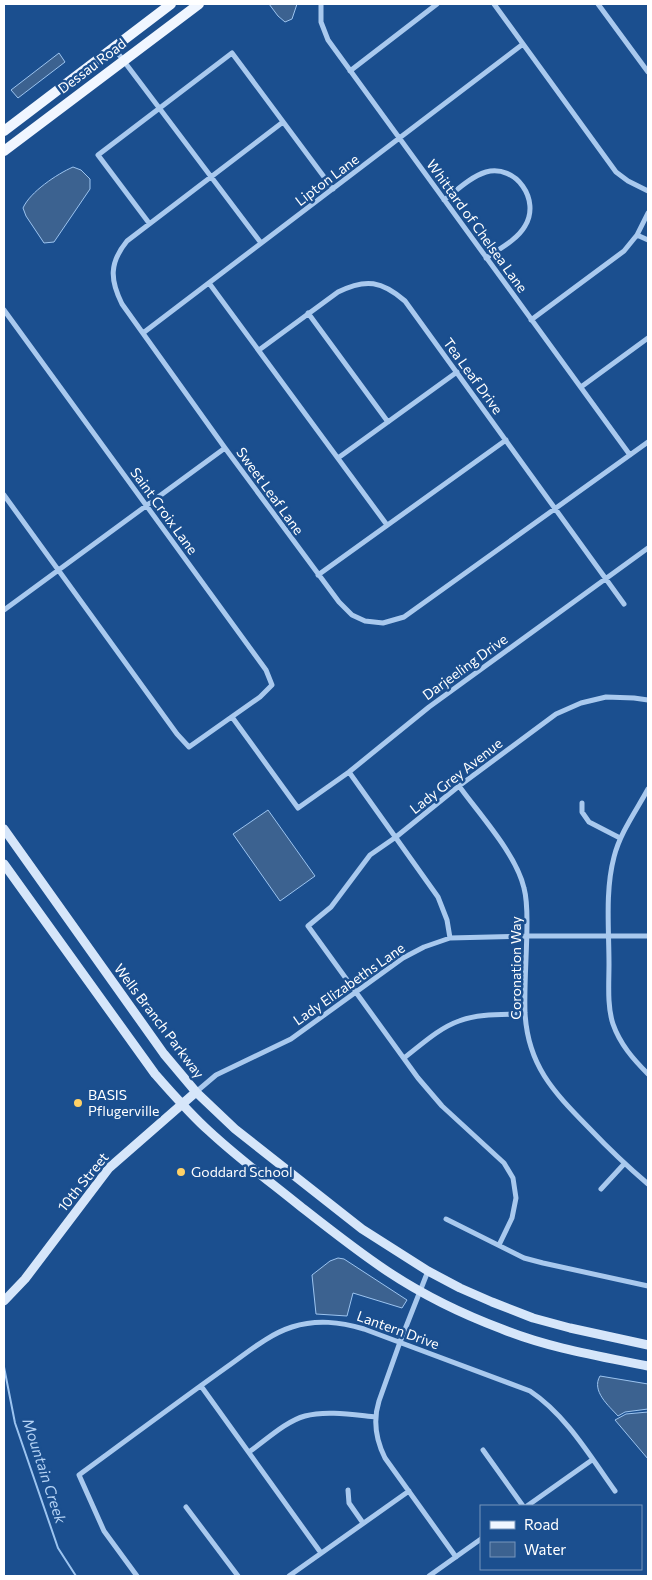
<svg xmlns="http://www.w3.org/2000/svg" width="652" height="1580" font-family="Commissioner,sans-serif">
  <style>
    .water { fill: #3c6290; stroke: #9cc4f0 }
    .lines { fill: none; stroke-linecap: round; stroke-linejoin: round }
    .stream { stroke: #9cc4f0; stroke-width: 2 }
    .street { stroke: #a9c9ee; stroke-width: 5 }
    .secondary { stroke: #d6e6fa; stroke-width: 9 }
    .primary { stroke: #f0f6ff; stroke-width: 10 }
    .poi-dot { fill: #ffd166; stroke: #1b4f8f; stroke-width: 2 }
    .labels { text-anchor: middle; stroke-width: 5; stroke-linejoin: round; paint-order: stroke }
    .street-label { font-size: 14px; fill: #fff; stroke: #1b4f8f }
    .poi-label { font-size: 14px; fill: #fff; stroke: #1b4f8f; text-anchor: start }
    .water-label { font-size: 15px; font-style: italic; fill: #b5d3f5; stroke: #1b4f8f }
  </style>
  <rect width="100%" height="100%" fill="#1b4f8f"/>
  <path class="water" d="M269,4h28l-5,15 -7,3 -7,-6z
    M59,53l6,9 -47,36 -7,-8z
    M73,167l8,3 9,9v10l-36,53 -10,1 -18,-27 -3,-8c7,-16 34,-34 50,-41z
    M268,810l47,66 -35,25 -47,-67z
    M338,1258l6,1 63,41 -5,8 -49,-15 -6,23 -31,-2 -4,-39 18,-14z
    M600,1376l48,8v25l-23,3 -7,4c-9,-10 -27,-25 -18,-40z
    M648,1412v47l-33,-39 11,-6z"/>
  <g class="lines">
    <path class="stream" d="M4,1367l11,56 43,125 18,28"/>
    <path class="street" d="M321,4v18l7,18 302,415
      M494,4l122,168 12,9 20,10
      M598,4l50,68
      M114,48l147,195
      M350,71l87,-67
      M283,122l-156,119c-18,22 -17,39 -5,63l103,144 114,154 13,13 13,6 18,2 21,-6 244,-175
      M444,200c12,-9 26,-23 42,-28 30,-8 55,28 39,54 -8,14 -26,23 -39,32
      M149,223l-51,-68 134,-102 101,136
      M637,235l11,5
      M209,283l178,242
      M4,310l262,360 6,15 -12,12 -71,50 -12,-13 -173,-239
      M308,313l80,109
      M531,320l93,-69 13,-16 11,-22
      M143,333l380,-289
      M259,350l79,-58c28,-14 44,-11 67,9l219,303
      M581,387l67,-49
      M338,458l119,-86
      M318,575l188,-135
      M4,610l221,-162
      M232,717l66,91 51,-36 80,-65 219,-159
      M349,772l89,125 9,23 3,18
      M459,786c21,29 57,68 65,102 3,11 3,23 3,34 0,30 -3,61 -2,91 3,54 30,80 65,116 19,20 38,38 58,55
      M648,789c-12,22 -28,44 -34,68 -9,34 -5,72 -5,107 0,19 -2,42 4,60 7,20 20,35 35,50
      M582,803v9l7,10 31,16
      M404,1058c17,-13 35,-30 55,-37 21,-8 44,-6 66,-7
      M196,1092l20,-17 75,-36 112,-81 21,-11 26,-9 77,-2h121
      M601,1189l23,-25
      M446,1219l78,39 19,5 105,23
      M499,1245l13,-27 4,-20 -3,-20 -9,-15 -62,-57 -24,-28 -110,-152 23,-19 39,-52 26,-18 63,-51 97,-72 25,-11 25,-6 28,1 14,2
      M428,1271l-28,71 -21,59c-6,19 -3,39 6,57l71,99
      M201,1386l120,167
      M483,1450l40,56
      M249,1452c16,-11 37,-31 56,-36 21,-6 50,-1 71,1
      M348,1490l1,13 14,20
      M527,1506l65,-46
      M186,1507l52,69
      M137,1576l-33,-45 -25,-56c48,-35 96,-71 145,-106 22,-15 43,-34 68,-42 25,-8 48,-5 72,2l166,62c36,24 60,65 85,100
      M289,1576l120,-85
      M429,1576l52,-37"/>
    <path class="secondary" d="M4,829l160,225 32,38 39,37 127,100 66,42 32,17 32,14 41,16 37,10 78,17
      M4,864l151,210c17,19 35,40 54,57 29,27 60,50 91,75 28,22 57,45 87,65 36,24 75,43 115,58 47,19 97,27 146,37
      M4,1301l21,-22 84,-111 87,-76"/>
    <path class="primary" d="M4,131l167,-127
      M4,151l195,-147"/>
  </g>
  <g class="poi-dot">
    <circle cx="78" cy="1103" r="5"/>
    <circle cx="181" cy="1172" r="5"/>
  </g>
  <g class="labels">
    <g class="street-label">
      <text transform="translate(92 66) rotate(-37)" y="5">Dessau Road</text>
      <text transform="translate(327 180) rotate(-37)" y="5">Lipton Lane</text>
      <text transform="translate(477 226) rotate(54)" y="5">Whittard of Chelsea Lane</text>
      <text transform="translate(473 376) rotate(54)" y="5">Tea Leaf Drive</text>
      <text transform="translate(270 491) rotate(54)" y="5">Sweet Leaf Lane</text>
      <text transform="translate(164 511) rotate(54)" y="5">Saint Croix Lane</text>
      <text transform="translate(465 667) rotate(-36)" y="5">Darjeeling Drive</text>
      <text transform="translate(456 776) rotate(-38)" y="5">Lady Grey Avenue</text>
      <text transform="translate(516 968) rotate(-90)" y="5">Coronation Way</text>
      <text transform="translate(349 984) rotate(-35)" y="5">Lady Elizabeths Lane</text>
      <text transform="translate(159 1021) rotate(53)" y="5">Wells Branch Parkway</text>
      <text transform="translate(83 1182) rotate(-51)" y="5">10th Street</text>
      <text transform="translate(398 1330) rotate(20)" y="5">Lantern Drive</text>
    </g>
    <g class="poi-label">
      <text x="88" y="1100">BASIS<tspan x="88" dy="16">Pflugerville</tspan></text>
      <text x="191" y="1177">Goddard School</text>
    </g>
    <g class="water-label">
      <text transform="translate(44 1471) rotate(72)" y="5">Mountain Creek</text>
    </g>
  </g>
  <rect width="652" height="1580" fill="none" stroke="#ffffff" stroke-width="10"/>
  <rect x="480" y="1505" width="162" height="65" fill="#1b4f8f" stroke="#7695bc"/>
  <rect x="490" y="1521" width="25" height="8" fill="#f0f6ff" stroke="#7695bc"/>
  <text x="524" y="1530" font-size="15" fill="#ffffff">Road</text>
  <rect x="490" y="1542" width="25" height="15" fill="#3c6290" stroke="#7695bc"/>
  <text x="524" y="1555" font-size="15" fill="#ffffff">Water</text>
</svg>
